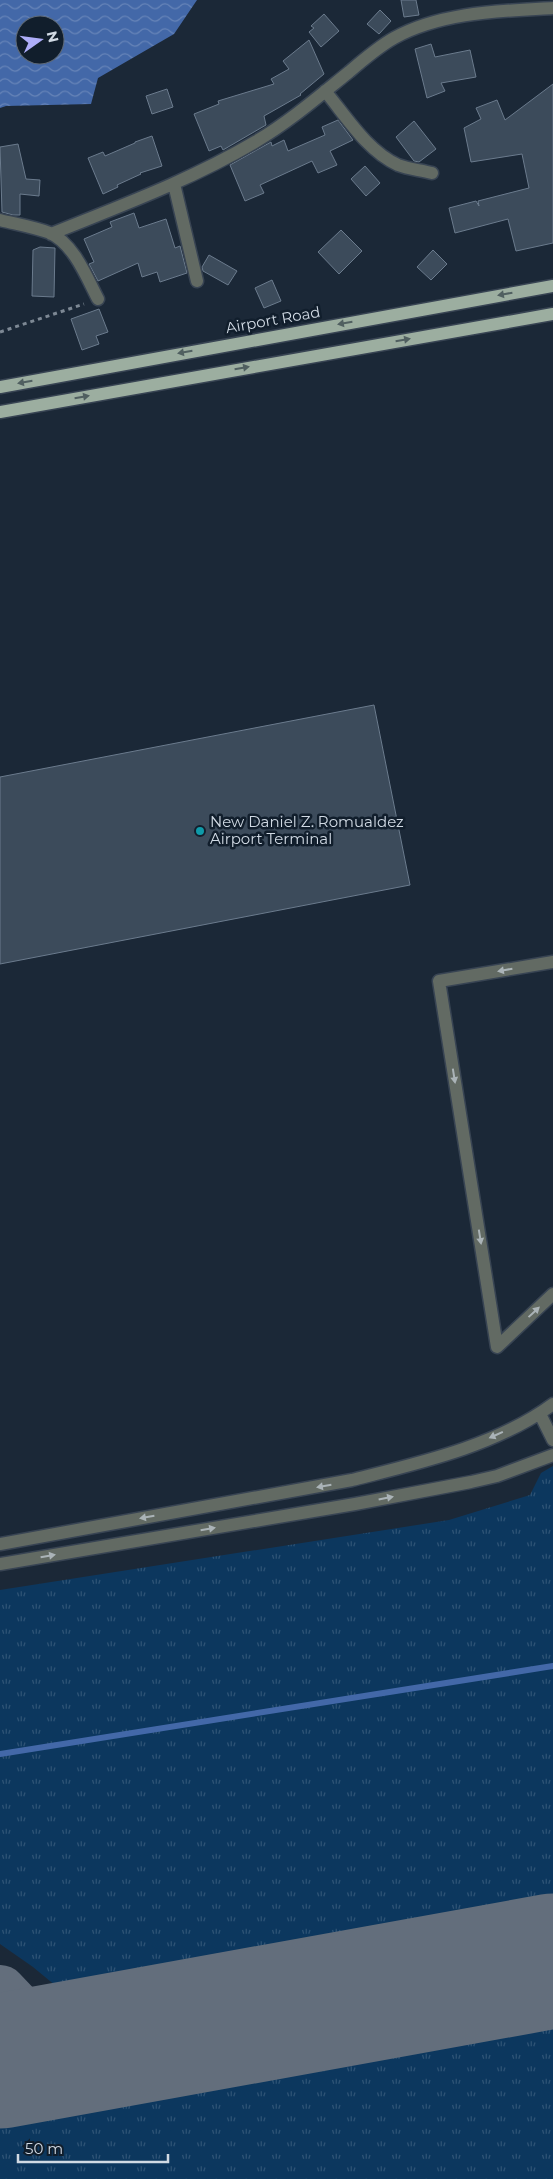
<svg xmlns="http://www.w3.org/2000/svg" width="553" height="2179" font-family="Montserrat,sans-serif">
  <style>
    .grass { fill: url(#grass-tufts) }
    .water { fill: url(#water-waves); fill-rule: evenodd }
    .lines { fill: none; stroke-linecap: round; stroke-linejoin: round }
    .stream { stroke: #4368a8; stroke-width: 6 }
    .taxiway { stroke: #636e7c; stroke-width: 54 }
    .runway { stroke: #636e7c; stroke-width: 135 }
    .building { fill: #3c4b5b; stroke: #6b7b8d }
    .minor-casing { stroke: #384453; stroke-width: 15 }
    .major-casing { stroke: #384453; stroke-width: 15 }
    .path { stroke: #7d8894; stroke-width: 3; stroke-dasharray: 4 4; stroke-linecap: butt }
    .minor { stroke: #626a63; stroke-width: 12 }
    .major { stroke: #9caea0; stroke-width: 12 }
    .oneway { fill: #505f60 }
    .oneway2 { fill: #aab3b7 }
    .culture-dot { fill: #0f9aa8; stroke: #111e2c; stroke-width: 2 }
    .labels { text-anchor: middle; stroke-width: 5; stroke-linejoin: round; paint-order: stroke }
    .street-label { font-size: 15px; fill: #d1dae4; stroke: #111e2c }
    .poi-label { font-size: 15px; fill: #d1dae4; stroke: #111e2c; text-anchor: start }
  </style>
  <defs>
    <pattern id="grass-tufts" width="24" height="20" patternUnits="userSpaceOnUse" patternTransform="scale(1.25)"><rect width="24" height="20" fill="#0c375e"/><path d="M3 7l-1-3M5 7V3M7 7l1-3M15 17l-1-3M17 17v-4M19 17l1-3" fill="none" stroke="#2e5375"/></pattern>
    <pattern id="water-waves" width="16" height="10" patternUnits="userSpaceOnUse" patternTransform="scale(1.25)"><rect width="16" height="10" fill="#4368a8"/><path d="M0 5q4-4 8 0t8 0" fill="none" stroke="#6684b8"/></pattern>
  </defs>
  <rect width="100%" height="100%" fill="#1b2837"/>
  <path class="grass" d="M553,1466v436l-497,84 -23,-19 -33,-23v-354l449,-70 81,-25 11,-22z
    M553,2028v151h-553v-52z"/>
  <path class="water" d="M0,0h197l-23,34 -76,44 -7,26 -85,2 -6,2zM25,25h30v30h-30z"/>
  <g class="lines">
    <path class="stream" d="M0,1754l553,-88"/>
    <path class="taxiway" d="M0,1992l38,40 34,16"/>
    <path class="runway" d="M0,2061l553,-100"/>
  </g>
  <path class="building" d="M401,0h15l3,15 -15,2z
    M380,10l11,11 -12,13 -12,-10z
    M324,14l15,17 -18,16 -12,-15 5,-4 -3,-2z
    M309,40l15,34 -24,20 1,1 -37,21 2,9 -43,25 -2,-4 -12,5 -15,-37 25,-10 -1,-3 56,-17 -3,-5 18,-10 -6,-8z
    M431,44l4,13 35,-7 6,27 -35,6 4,8 -18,7 -12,-49z
    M553,84v159l-37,8 -8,-32 -53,14 -6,-25 27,-7 3,5 -1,-5 51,-13 -7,-34 -51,8 -7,-34 17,-9 -5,-11 21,-8 8,20z
    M167,89l6,18 -21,7 -6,-18z
    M338,120l15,20 -23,11 7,14 -19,8 -6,-12 -52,24 4,8 -19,8 -15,-36 41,-23 1,4 12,-6 4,11 37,-16 -3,-8z
    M414,121l22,28 -17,13 -5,-1 -18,-24z
    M152,136l10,30 -22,7 1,1 -24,11 1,2 -15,7 -15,-36 15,-6 2,4 30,-13v-1z
    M18,144l8,35 14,1 -1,16 -19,-2v21h-7l-11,-3 -2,-65z
    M365,166l15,17 -14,13 -15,-17z
    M134,213l5,15 27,-9 9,29 5,-2 7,27 -27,9 -3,-10 -15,5 -4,-14 -40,18 -9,-17 5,-2 -10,-23 28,-12 -2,-5z
    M341,230l21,21 -23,23 -21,-22z
    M40,247l15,1 -1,49 -22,-1 1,-46z
    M433,250l14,14 -16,16 -14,-13z
    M209,255l28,16 -9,14 -25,-14 -1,-4z
    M272,280l9,21 -17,7 -9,-20z
    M99,309l9,23 -12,4 3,8 -17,6 -11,-31z
    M374,705l36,180 -410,79v-187z"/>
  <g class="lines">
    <g class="minor-casing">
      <path id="minor" d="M325,91c21,25 42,60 73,74 10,4 23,5 34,8
        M174,184l23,97
        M0,220c16,4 34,7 50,13 24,11 37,45 48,66
        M51,234c69,-28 140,-54 204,-92 34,-20 63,-45 94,-70 14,-12 29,-25 45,-34 47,-26 106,-27 159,-30
        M553,962l-114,19 58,366 56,-53
        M540,1414l13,26
        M0,1544l352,-64c67,-17 144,-34 201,-76
        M0,1564l355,-60 116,-22 26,-6 56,-21"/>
    </g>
    <g class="major-casing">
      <path id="major" d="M0,387l553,-101
        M0,412l553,-98"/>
    </g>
    <path class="path" d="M0,332l84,-28"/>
    <use href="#minor" class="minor"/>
    <use href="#major" class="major"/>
  </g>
  <defs><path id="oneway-solid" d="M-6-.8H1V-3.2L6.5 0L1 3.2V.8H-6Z" transform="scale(1.25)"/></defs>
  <g class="oneway">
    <use href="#oneway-solid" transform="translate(505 294) rotate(170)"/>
    <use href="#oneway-solid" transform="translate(345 323) rotate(170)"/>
    <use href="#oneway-solid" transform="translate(403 340) rotate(-10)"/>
    <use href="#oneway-solid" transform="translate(185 352) rotate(170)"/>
    <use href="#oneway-solid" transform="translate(242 368) rotate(-10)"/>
    <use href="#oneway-solid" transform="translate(25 382) rotate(170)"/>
    <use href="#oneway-solid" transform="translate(82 397) rotate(-10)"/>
  </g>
  <g class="oneway2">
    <use href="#oneway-solid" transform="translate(505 970) rotate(170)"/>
    <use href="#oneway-solid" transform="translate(454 1076) rotate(81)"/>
    <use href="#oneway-solid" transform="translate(480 1237) rotate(81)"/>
    <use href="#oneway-solid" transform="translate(534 1312) rotate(-43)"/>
    <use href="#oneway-solid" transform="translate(496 1435) rotate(156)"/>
    <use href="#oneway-solid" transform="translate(324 1486) rotate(170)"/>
    <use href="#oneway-solid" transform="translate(386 1498) rotate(-11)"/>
    <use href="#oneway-solid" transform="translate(147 1517) rotate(170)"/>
    <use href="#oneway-solid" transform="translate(208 1529) rotate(-10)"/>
    <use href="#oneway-solid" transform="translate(48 1556) rotate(-10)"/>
  </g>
  <circle class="culture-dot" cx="200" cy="831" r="5"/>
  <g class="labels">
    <g class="street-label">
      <text transform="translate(273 320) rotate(-10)" y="5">Airport Road</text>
    </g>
    <g class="poi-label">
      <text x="210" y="827">New Daniel Z. Romualdez<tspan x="210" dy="17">Airport Terminal</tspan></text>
    </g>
  </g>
  <g transform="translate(40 40) rotate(76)"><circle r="24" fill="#111e2c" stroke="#5e6976"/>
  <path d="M0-4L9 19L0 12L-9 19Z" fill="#aeaefa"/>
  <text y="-8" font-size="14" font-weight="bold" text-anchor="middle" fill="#d1dae4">N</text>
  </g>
  <path d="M18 2154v8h150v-8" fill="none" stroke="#d1dae4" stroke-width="2.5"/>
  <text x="25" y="2154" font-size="15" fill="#d1dae4" stroke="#111e2c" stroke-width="4" paint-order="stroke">50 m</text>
</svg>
